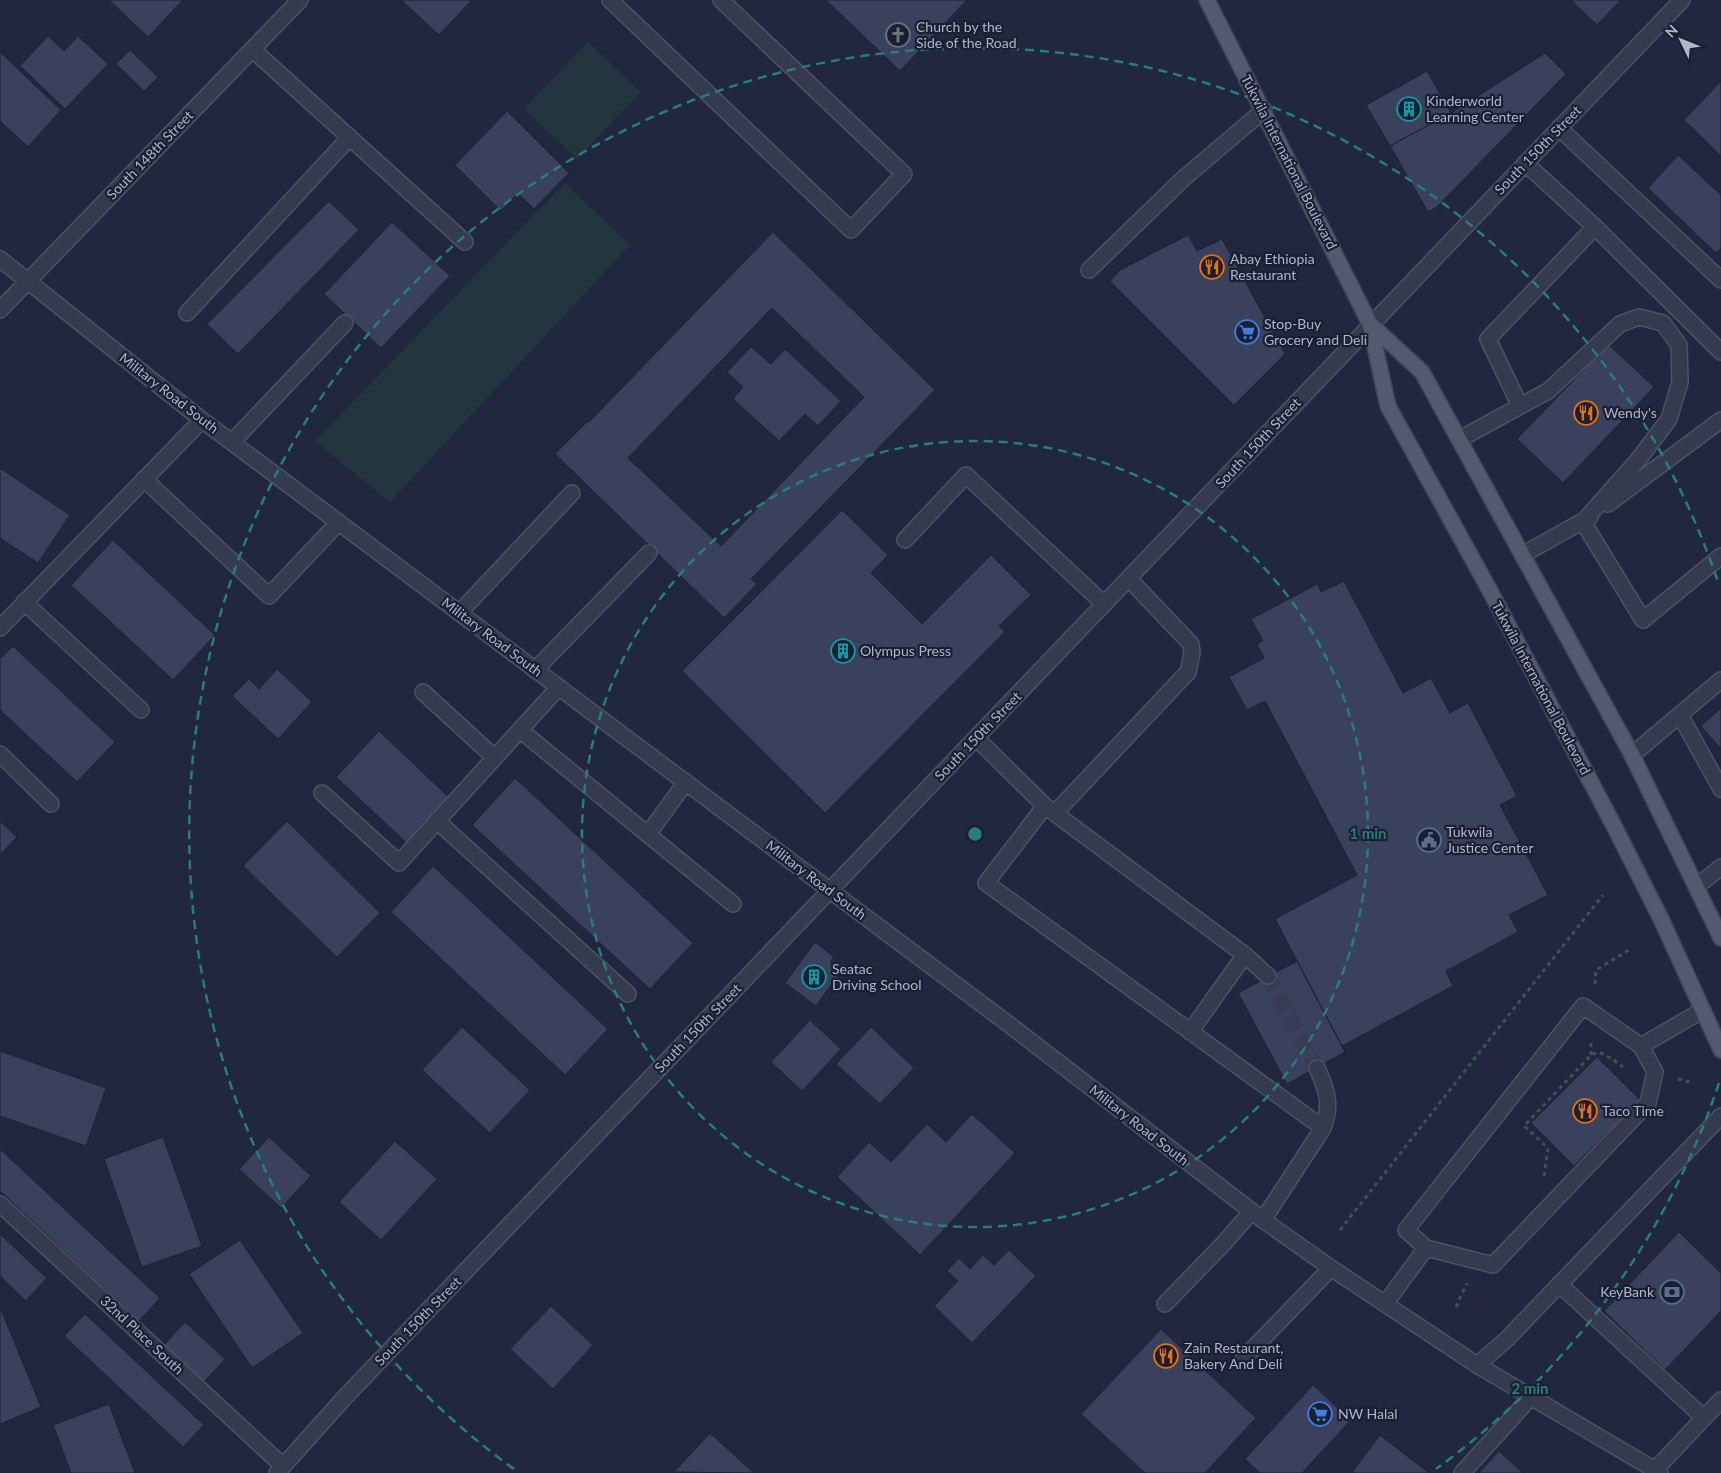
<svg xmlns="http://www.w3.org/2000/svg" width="1721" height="1473" font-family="Lato,sans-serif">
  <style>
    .green { fill: #233640 }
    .building { fill: #3a415d; stroke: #1c2135; fill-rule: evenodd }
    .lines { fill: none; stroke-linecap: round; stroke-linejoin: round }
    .minor-tunnel { stroke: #373c54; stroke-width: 15; stroke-dasharray: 15 8; stroke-linecap: butt }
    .minor-casing { stroke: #4d5266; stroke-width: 18 }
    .major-casing { stroke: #3e4357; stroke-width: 18 }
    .path { stroke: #3e525a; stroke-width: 3; stroke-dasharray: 4 4; stroke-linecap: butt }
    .minor { stroke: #353a4e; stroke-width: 15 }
    .major { stroke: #53596f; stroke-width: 15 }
    .ring { fill: none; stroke: #277f7c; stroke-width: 2.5; stroke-dasharray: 9 6 }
    .labels { text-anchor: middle; stroke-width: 4.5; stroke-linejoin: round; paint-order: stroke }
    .poi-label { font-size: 14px; fill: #b1b5ca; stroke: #1a1f33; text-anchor: start }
    .street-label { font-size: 14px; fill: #b1b5ca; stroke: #1a1f33 }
    .centre { fill: #277f7c; stroke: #1a1f33; stroke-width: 2.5 }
    .ring-label { font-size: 15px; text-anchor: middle; font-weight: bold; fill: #277f7c; stroke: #1a1f33; stroke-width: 4.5; stroke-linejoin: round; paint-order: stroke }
  </style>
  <rect width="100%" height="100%" fill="#21273f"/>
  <path class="green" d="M588,42l53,50 -64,67 -53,-50z
    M565,183l65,62 -240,257 -75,-61z"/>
  <path class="building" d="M111,0h72l-35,37 -38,-36z
    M401,0h71l-33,35z
    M826,0h141l-67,71z
    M1571,0h50l-24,25z
    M48,36l16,15 14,-15 30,28 -43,45 -45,-43z
    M130,50l28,27 -14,14 -28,-27z
    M0,52l61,58 -33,37 -28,-26z
    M1545,53l21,21 -129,133 -9,5 -38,-66 61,-33z
    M1427,71l24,42 -61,33 -24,-41z
    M1721,81v75l-37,-36z
    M507,111l62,62 -35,36 -16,-16 -17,18 -46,-46z
    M1678,155l43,40v53l-5,5 -68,-65z
    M329,201l30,29 -121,124 -31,-30z
    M392,222l58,54 -69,72 -57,-54z
    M773,232l162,158 -184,189 6,5 -33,34 -169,-164 33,-33 1,1zM772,308l92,89 -143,149 -93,-88z
    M1188,235l9,16 25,-12 63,115 -51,51 -124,-124 10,-11z
    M1608,344l46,43 -91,96 -46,-44z
    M751,347l20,17 14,-15 56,52 -23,25 -13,-12 -26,27 -46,-42 10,-12 -16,-15z
    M0,468l70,47 -32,48 -38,-25z
    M842,510l46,45 -17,18 51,51 69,-69 40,40 -32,31 6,6 -180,181 -143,-142z
    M113,540l102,95 -42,45 -102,-95z
    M1344,581l59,112 28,-15 19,35 18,-10 49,93 -17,9 48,90 -39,20 9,17 -72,39 7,15 -111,60 -67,-127 82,-44 -92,-174 -18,9 -18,-33 35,-19 -7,-14 6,-3 -12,-22 66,-35 4,8z
    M13,646l102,96 -38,40 -77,-72v-51z
    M277,669l35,33 -34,37 -46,-43 17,-17 10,10z
    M1721,708v41l-20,-23z
    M379,731l75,71 -42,46 -76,-71z
    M515,778l178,165 -43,46 -178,-164z
    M0,821l17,16 -17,18z
    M287,821l93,92 -43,44 -94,-91z
    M433,866l175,163 -43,46 -174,-163z
    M815,942l19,15 -4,5 12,8 -26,36 -31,-23z
    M1297,961l48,91 -58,32 -49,-91z
    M810,1020l31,29 -39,42 -31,-29z
    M462,1027l68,63 -40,43 -68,-63z
    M871,1027l43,41 -34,36 -44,-40z
    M0,1051l106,37 -20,58 -86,-30z
    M1597,1057l43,43 -66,66 -43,-43z
    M972,1114l43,39 -95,102 -83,-78 32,-35 22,20 36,-38 19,18z
    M163,1137l39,109 -60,21 -38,-108z
    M269,1137l42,39 -30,32 -42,-39z
    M395,1141l42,38 -56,61 -42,-38z
    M0,1149l160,149 -21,23 -139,-130z
    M1679,1232l42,41v38l-56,59 -61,-59z
    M0,1234l47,44 -21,23 -26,-25z
    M240,1240l63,93 -51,35 -63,-94z
    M1009,1250l27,26 -64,67 -38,-37 24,-25 -11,-10 12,-13 11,11 13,-14 11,10z
    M551,1306l42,39 -40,44 -43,-40z
    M0,1307l41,100 -41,17z
    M85,1314l119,111 -21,22 -119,-111z
    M185,1322l40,37 -21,23 -40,-37z
    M1161,1329l95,89 -51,55h-60l-64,-59z
    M1313,1385l38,35 -49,53h-42l-15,-14z
    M109,1404l26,69h-64l-18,-48z
    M710,1433l44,40 -80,-1z
    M1380,1435l49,38h-74l-2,-2z
    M1499,1451l24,22h-44z"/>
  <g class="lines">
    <path class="minor-tunnel" d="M1268,976l49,92"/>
    <g class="minor-casing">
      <path id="minor" d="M610,0l241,230 53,-56 -183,-174
        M252,49l213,193
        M1559,128l162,152
        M1525,163l70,64 126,125
        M0,259l202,161 805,603 256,197 68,48 146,97 183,108
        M1089,270l95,-92 80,-68
        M0,310l300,-310
        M187,313l163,-176
        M1520,406l-32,-67 107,-112
        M1460,439l88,-48 72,-67 19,-7 24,6 16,22 1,37 -11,37 -31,41 -55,62
        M232,442l113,-119
        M144,479l125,117 70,-74
        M1608,504l113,-84
        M1583,522l60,98 78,-64
        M905,540l61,-65 138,129
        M1524,554l66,-37
        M24,602l117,108
        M459,613l113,-120
        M0,628l202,-208
        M535,670l114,-117
        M423,692l72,66
        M1680,715l41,74
        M520,730l213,174
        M976,738l69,68 200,149 23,21
        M0,754l51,50
        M1632,755l89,-75
        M322,793l77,70 160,-176
        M1045,806l-59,77 337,245
        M1055,813l133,-141 4,-19 -1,-9 -62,-65
        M437,821l191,173
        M648,834l38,-52
        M1697,886l24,-19
        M1190,1032l55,-77
        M0,1204l283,262
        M1263,1220l60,-92c9,-23 4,-38 -6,-60
        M1426,1248l67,17 155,-162 7,-31 -14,-26
        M1559,1284l145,134
        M1165,1304l60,-62 27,-31
        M1385,1304l41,-56 -20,-18 177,-224 58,40 62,-36
        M1243,1359l88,-91
        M1477,1365l29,-25 215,-224
        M277,1473l69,-77 1336,-1396
        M1462,1473l69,-76
        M1652,1473l69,-73"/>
    </g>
    <g class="major-casing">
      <path id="major" d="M1207,0l163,324 18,82 101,183 124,235 49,97 59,129
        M1370,324l52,48 210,383 89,183"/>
    </g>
    <path class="path" d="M1595,984l1,-14 33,-20
      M1591,1055v-12
      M1678,1079l16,4
      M1544,1176l4,-28 -24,-22 67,-71 8,-3 15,8 9,7
      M1340,1230l263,-335
      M1456,1307l11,-24"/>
    <use href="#minor" class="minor"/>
    <use href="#major" class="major"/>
  </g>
  <g class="ring">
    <circle cx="975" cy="834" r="393"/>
    <path d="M1719 1083A785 785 0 0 1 1436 1469M514 1469A785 785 0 1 1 1719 585"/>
  </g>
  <defs>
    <g id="church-ring" transform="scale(1.25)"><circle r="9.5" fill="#1a1f33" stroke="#6b7280" stroke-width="1.5"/><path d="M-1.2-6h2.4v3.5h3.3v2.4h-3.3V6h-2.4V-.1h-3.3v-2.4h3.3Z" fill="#6b7280"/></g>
    <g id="building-ring" transform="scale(1.25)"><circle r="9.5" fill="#1a1f33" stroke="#0f9aa8" stroke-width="1.5"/><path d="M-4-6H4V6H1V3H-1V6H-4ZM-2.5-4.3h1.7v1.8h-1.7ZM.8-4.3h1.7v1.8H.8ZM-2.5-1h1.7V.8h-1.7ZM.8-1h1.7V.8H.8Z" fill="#0f9aa8"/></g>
    <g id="restaurant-ring" transform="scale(1.25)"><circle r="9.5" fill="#1a1f33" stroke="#e8710a" stroke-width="1.5"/><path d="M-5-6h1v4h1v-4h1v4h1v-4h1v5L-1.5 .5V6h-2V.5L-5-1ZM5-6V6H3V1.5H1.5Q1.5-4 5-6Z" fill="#e8710a"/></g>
    <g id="supermarket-ring" transform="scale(1.25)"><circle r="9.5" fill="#1a1f33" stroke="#3f7fe0" stroke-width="1.5"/><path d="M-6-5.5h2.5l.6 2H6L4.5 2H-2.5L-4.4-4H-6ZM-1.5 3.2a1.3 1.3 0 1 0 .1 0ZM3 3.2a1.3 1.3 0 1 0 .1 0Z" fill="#3f7fe0"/></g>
    <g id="civic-ring" transform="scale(1.25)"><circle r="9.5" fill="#1a1f33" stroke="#5c6f8a" stroke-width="1.5"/><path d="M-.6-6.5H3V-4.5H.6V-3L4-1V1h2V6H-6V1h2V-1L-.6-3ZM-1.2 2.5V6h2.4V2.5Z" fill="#5c6f8a"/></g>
    <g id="bank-ring" transform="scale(1.25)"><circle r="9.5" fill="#1a1f33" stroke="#5c6f8a" stroke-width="1.5"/><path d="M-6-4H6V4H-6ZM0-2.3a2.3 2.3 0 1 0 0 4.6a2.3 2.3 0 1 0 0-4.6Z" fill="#5c6f8a"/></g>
  </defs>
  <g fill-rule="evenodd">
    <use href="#church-ring" x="898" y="35"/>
    <use href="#building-ring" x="1409" y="109"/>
    <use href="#restaurant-ring" x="1212" y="267"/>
    <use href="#supermarket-ring" x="1247" y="332"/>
    <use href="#restaurant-ring" x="1586" y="413"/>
    <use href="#building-ring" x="843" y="651"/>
    <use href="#civic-ring" x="1429" y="840"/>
    <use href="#building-ring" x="814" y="977"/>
    <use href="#restaurant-ring" x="1585" y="1111"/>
    <use href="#bank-ring" x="1672" y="1292"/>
    <use href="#restaurant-ring" x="1166" y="1356"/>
    <use href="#supermarket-ring" x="1320" y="1414"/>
  </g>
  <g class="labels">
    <g class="poi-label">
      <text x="916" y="32">Church by the<tspan x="916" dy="16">Side of the Road</tspan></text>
      <text x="1426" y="106">Kinderworld<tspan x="1426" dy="16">Learning Center</tspan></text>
      <text x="1230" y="264">Abay Ethiopia<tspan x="1230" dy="16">Restaurant</tspan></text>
      <text x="1264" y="329">Stop-Buy<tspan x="1264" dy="16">Grocery and Deli</tspan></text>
      <text x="1604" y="418">Wendy's</text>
      <text x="860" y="656">Olympus Press</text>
      <text x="1446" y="837">Tukwila<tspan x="1446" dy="16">Justice Center</tspan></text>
      <text x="832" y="974">Seatac<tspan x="832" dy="16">Driving School</tspan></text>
      <text x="1602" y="1116">Taco Time</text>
      <text x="1654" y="1297" text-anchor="end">KeyBank</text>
      <text x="1184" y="1353">Zain Restaurant,<tspan x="1184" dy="16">Bakery And Deli</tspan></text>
      <text x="1338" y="1419">NW Halal</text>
    </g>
    <g class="street-label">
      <text transform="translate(1538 150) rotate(-46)" y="5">South 150th Street</text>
      <text transform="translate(150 155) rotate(-46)" y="5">South 148th Street</text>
      <text transform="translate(1289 162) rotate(63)" y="5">Tukwila International Boulevard</text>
      <text transform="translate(169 393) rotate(38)" y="5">Military Road South</text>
      <text transform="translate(1258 443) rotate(-47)" y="5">South 150th Street</text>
      <text transform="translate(492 637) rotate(37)" y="5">Military Road South</text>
      <text transform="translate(1541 688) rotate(62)" y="5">Tukwila International Boulevard</text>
      <text transform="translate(978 736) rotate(-46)" y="5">South 150th Street</text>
      <text transform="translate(816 880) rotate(37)" y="5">Military Road South</text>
      <text transform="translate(698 1028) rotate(-46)" y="5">South 150th Street</text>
      <text transform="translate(1139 1125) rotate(38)" y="5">Military Road South</text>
      <text transform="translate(418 1321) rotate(-46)" y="5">South 150th Street</text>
      <text transform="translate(142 1335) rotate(43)" y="5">32nd Place South</text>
    </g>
  </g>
  <circle cx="975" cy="834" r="8" class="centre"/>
  <g class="ring-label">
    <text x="1368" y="839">1 min</text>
    <text x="1530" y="1394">2 min</text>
  </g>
  <g transform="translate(1681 40) rotate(313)" stroke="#1a1f33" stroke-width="4" paint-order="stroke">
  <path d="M0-4L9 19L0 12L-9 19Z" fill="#b1b5ca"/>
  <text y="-8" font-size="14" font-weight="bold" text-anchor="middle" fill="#b1b5ca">N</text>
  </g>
</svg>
